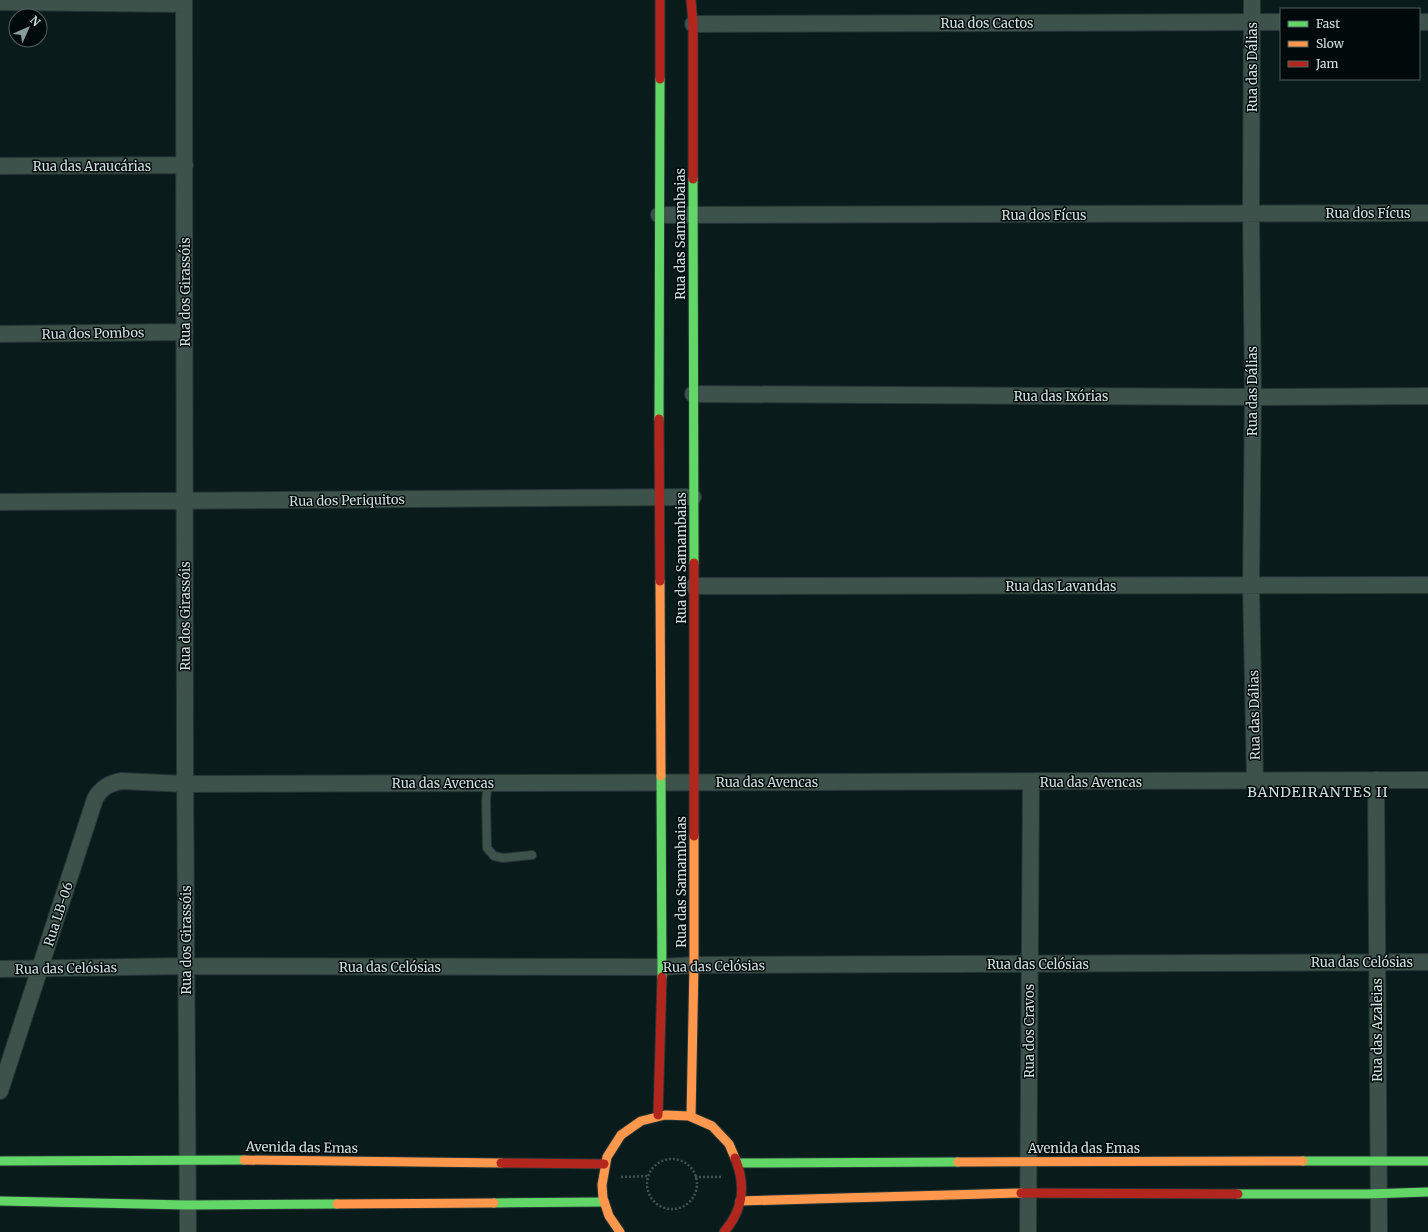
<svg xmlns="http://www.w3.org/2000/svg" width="1428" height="1232" font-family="Merriweather,serif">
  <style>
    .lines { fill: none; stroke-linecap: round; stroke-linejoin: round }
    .lane-casing { stroke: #263535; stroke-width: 10 }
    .street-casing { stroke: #263535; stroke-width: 18 }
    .fast-casing { stroke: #263535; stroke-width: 11 }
    .slow-casing { stroke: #263535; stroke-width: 11 }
    .jam-casing { stroke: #263535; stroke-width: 11 }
    .path { stroke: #415250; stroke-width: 2.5; stroke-dasharray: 2 2; stroke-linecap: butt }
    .lane { stroke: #3c524b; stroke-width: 8 }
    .street { stroke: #3c524b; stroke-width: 16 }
    .fast { stroke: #63d668; stroke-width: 9 }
    .slow { stroke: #ff974d; stroke-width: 9 }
    .jam { stroke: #b3261e; stroke-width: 9 }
    .labels { text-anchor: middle; stroke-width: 3; stroke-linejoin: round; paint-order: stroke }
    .street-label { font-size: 13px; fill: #cee0df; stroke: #010a0a }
    .neighbourhood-label { font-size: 14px; letter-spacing: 1px; fill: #cee0df; stroke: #010a0a }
  </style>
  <rect width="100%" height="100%" fill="#091b1b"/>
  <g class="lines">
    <g class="lane-casing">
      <path id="lane" d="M488,783l-2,17 1,48 7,8 9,2 29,-3"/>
    </g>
    <g class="street-casing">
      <path id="street" d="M184,0l1,769 3,463
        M1252,0l-1,214 2,183 -2,189 4,195
        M0,2l184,2
        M1419,22h9
        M693,24l588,-2
        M0,166l185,-1
        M659,215l769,-2
        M0,334l185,-2
        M693,394l560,3 175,-1
        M0,502l693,-5
        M694,586l734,-1
        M1376,780l3,452
        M0,969l187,-3 475,1 32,-2 734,-3
        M0,1091l95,-292c6,-11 14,-16 27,-18l63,3 1243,-4
        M1028,1232l3,-450"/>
    </g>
    <g class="fast-casing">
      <path id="fast" d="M693,179l1,384
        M659,419l1,-340
        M661,776l1,201
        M0,1161l244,-1
        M1303,1161h125
        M739,1163l219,-1
        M1238,1194h130l60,-2
        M0,1201l187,4 150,-1
        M494,1203l110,-1"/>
    </g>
    <g class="slow-casing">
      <path id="slow" d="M660,581l1,195
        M691,1117l3,-152v-129
        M244,1160l257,3
        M958,1162l345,-1
        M740,1201l281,-8
        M337,1204l157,-1
        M620,1232l-11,-16 -6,-18 -1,-13 5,-28 14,-22 20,-14 24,-6 24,1 23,10 17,18 6,14"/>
    </g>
    <g class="jam-casing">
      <path id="jam" d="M691,0l2,24v155
        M660,79v-79
        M659,419l1,162
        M694,563v273
        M658,1115l4,-138
        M501,1163l103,1
        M1021,1193l217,1
        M724,1232c20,-23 22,-47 11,-74"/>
    </g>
    <path class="path" d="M647 1184a25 25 0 1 1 50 0a25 25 0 1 1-50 0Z
      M621,1177l27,-1
      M695,1177h28"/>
    <use href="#lane" class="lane"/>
    <use href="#street" class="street"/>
    <use href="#fast" class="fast"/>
    <use href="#slow" class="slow"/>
    <use href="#jam" class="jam"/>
  </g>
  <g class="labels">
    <g class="street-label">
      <text x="987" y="28">Rua dos Cactos</text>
      <text transform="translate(1252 67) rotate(-90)" y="5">Rua das Dálias</text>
      <text x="92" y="171">Rua das Araucárias</text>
      <text x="1368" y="218">Rua dos Fícus</text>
      <text x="1044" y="220">Rua dos Fícus</text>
      <text transform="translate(680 234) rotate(-90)" y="5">Rua das Samambaias</text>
      <text transform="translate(185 292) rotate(-90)" y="5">Rua dos Girassóis</text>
      <text transform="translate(93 333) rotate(-1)" y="5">Rua dos Pombos</text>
      <text transform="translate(1252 391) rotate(-90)" y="5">Rua das Dálias</text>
      <text x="1061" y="401">Rua das Ixórias</text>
      <text transform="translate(347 500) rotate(-1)" y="5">Rua dos Periquitos</text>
      <text transform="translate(681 558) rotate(-90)" y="5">Rua das Samambaias</text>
      <text x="1061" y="591">Rua das Lavandas</text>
      <text transform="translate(185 616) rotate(-90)" y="5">Rua dos Girassóis</text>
      <text transform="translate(1254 715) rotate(-91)" y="5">Rua das Dálias</text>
      <text x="767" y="787">Rua das Avencas</text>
      <text x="1091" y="787">Rua das Avencas</text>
      <text x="443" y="788">Rua das Avencas</text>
      <text transform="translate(681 882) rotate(-90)" y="5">Rua das Samambaias</text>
      <text transform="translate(58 914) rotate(-72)" y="5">Rua LB-06</text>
      <text transform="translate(186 940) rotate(-90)" y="5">Rua dos Girassóis</text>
      <text x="1362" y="967">Rua das Celósias</text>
      <text x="1038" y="969">Rua das Celósias</text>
      <text transform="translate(714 966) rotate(-1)" y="5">Rua das Celósias</text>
      <text x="390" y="972">Rua das Celósias</text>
      <text transform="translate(66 968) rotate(-1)" y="5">Rua das Celósias</text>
      <text transform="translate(1377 1030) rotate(-90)" y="5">Rua das Azaleias</text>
      <text transform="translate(1029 1031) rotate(-90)" y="5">Rua dos Cravos</text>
      <text transform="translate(302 1147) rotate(1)" y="5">Avenida das Emas</text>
      <text x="1084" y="1153">Avenida das Emas</text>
    </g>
    <g class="neighbourhood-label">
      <text x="1318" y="797">BANDEIRANTES II</text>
    </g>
  </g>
  <rect x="1280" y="8" width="140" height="72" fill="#010a0a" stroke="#53605f"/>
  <rect x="1288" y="21" width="20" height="6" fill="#63d668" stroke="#53605f"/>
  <text x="1316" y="28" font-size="12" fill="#cee0df">Fast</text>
  <rect x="1288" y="41" width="20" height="6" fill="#ff974d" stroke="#53605f"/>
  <text x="1316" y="48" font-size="12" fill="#cee0df">Slow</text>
  <rect x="1288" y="61" width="20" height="6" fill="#b3261e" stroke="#53605f"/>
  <text x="1316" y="68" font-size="12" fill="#cee0df">Jam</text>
  <g transform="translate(28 28) rotate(45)"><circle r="19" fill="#010a0a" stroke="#53605f"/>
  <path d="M0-3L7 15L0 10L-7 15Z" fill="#899b9a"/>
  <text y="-6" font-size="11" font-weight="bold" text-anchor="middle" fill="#cee0df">N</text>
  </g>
</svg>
